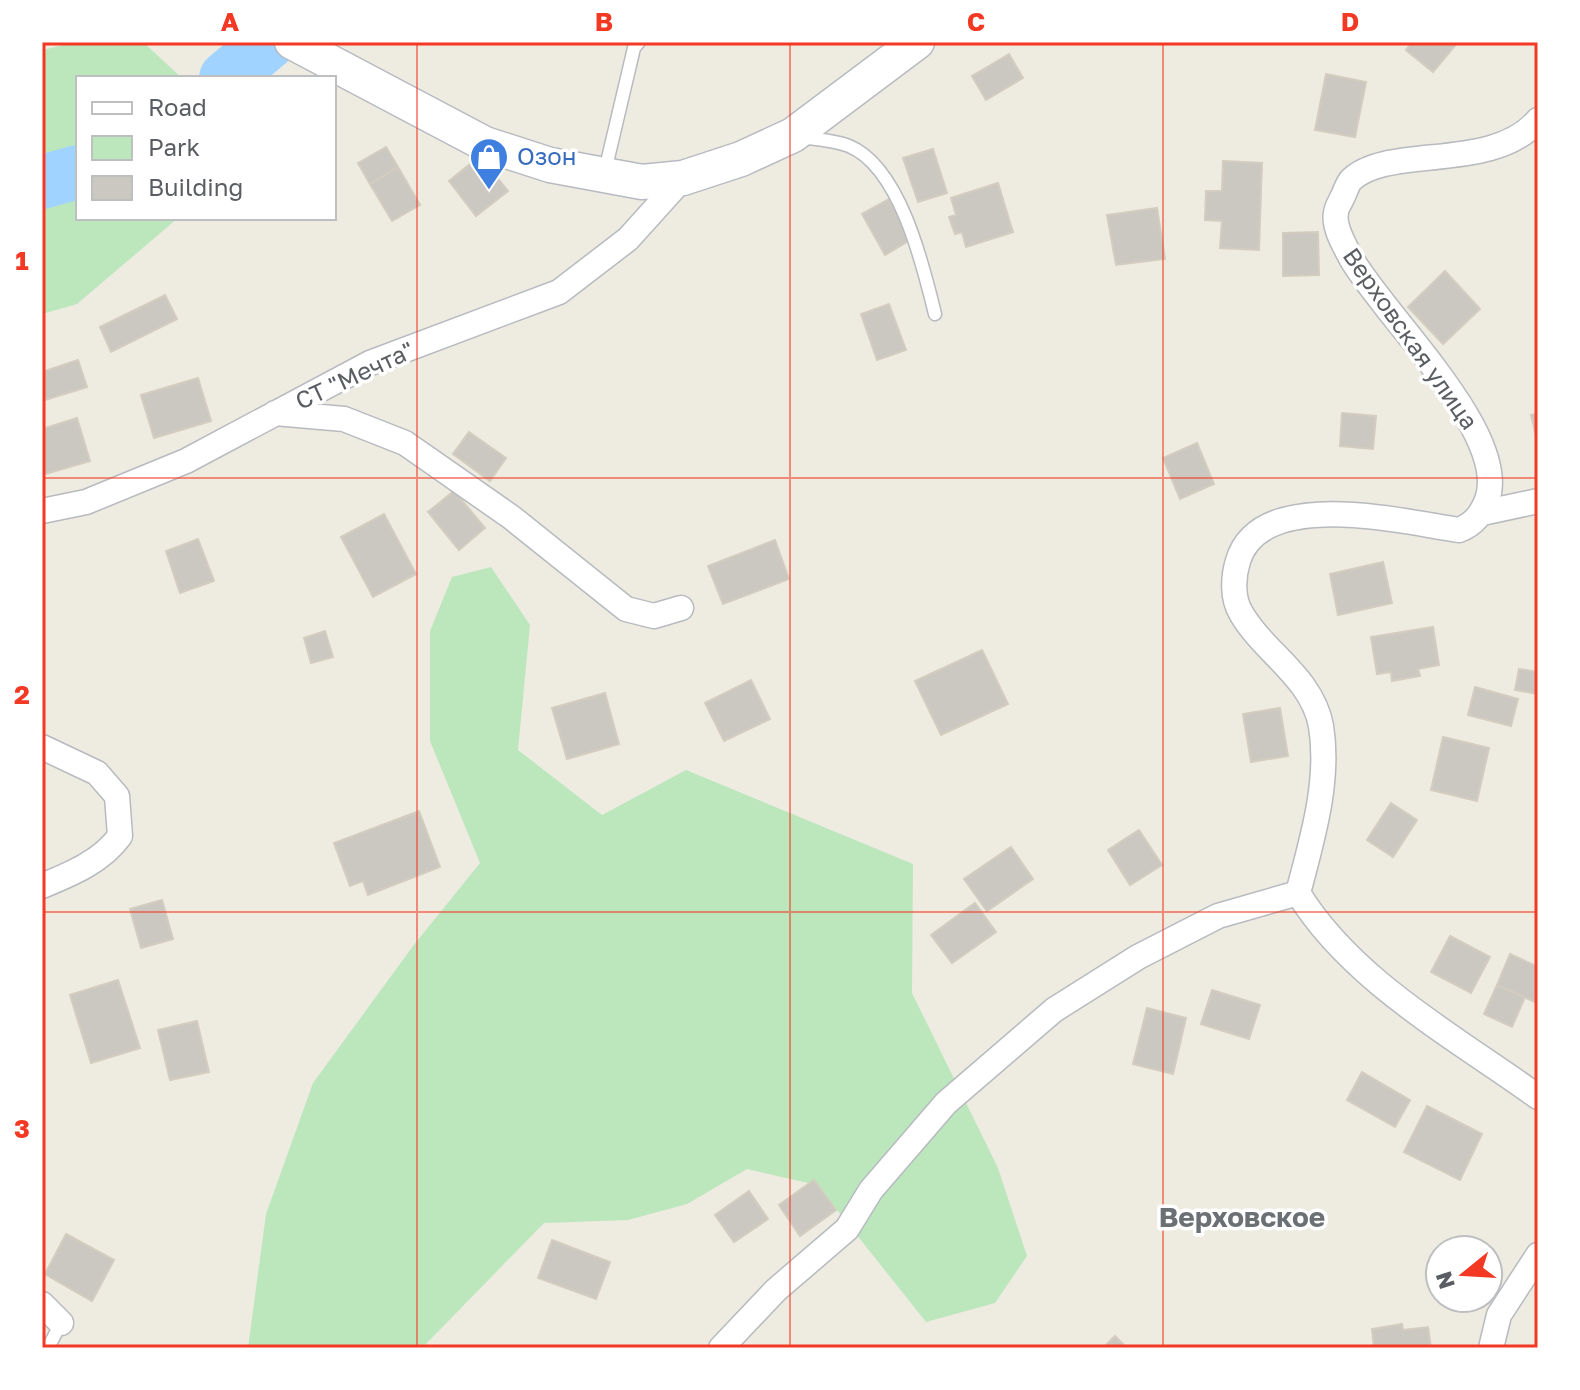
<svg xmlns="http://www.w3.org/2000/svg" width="1580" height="1390" font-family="'Golos Text',sans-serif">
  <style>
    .green { fill: #bce7bd }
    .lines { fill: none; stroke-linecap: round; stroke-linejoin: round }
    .river { stroke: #a0d3ff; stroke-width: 54 }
    .building { fill: #cbc8c1; stroke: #d3cdbf; stroke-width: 2 }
    .lane-casing { stroke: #b7babf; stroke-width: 15 }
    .street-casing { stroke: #b7babf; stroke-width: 27 }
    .secondary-casing { stroke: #b7bbc1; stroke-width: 37 }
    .lane { stroke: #fff; stroke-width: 12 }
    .street { stroke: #fff; stroke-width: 24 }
    .secondary { stroke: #fff; stroke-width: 34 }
    .grid { fill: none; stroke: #f33823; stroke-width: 2; stroke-opacity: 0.55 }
    .labels { text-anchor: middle; stroke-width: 7; stroke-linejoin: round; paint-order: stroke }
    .shop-label { font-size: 24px; fill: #366cbe; stroke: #fff; text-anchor: start }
    .street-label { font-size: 24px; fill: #5a5e63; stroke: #fff }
    .quarter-label { font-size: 28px; font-weight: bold; fill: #6b7075; stroke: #fff }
    .neatline { fill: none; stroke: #f33823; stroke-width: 3 }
    .grid-label { font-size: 26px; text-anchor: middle; font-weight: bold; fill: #f33823 }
  </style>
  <rect width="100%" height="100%" fill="#eeebe1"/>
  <path class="green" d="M77,42h66l39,36h-104v140h100l-101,86 -35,10v-264z
    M491,567l39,58 -12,125 84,65 84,-45 227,94 -1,129 86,175 29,88 -32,47 -69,19 -109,-137 -70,-16 -60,35 -59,16 -84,3 -122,125h-174l18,-134 47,-131 100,-137 67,-83 -50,-122v-110l22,-54z"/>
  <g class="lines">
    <path class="river" d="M226,78l43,-36
      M42,182l36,-10"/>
  </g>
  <path class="building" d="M1412,42h46l-25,30 -27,-22z
    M1009,54l14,24 -37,22 -14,-24z
    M1326,74l40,8 -11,55 -40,-7z
    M386,147l12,20 -28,17 -12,-21z
    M933,149l14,44 -29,9 -15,-44z
    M480,156l28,35 -32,25 -27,-35z
    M1223,161l39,2 -3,87 -39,-2 2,-27 -17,-1 1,-29h16z
    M398,167l22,38 -28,16 -22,-37z
    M998,183l15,49 -47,15 -4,-15 -7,2 -6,-17 7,-2 -5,-17z
    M889,199l23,40 -27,16 -23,-41z
    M1157,208l8,51 -49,6 -9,-50z
    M1318,232l1,43 -36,1v-43z
    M1445,271l35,38 -37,35 -35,-37z
    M165,295l12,24 -66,33 -11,-25z
    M889,304l17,46 -29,10 -16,-46z
    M78,360l9,27 -45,14v-29z
    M198,378l13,43 -57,17 -13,-43z
    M1342,413l34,3 -3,33 -33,-3z
    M1538,413v31l-7,-29z
    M77,418l13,43 -48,14v-46z
    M469,432l37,26 -16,23 -37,-27z
    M1197,443l17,41 -34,15 -17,-41z
    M454,491l31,37 -26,22 -31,-38z
    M384,514l32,60 -43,23 -32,-60z
    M198,539l16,42 -34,12 -14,-42z
    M775,540l14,39 -66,25 -15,-38z
    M1383,562l9,41 -54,12 -8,-41z
    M1433,627l6,38 -21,4 2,7 -28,5 -1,-9 -14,2 -6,-37z
    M325,631l8,26 -22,6 -7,-25z
    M982,650l26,54 -67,31 -26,-54z
    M1519,669l19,3v22l-23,-4z
    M751,680l19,39 -46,22 -19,-38z
    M1475,687l43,12 -7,27 -43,-11z
    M605,693l14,51 -52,15 -15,-51z
    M1280,708l8,48 -37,6 -8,-48z
    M1443,737l46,11 -12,53 -46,-11z
    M1391,803l26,17 -24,37 -26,-17z
    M419,811l21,56 -72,28 -5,-14 -13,5 -16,-43z
    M1139,830l23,35 -32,20 -22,-35z
    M1011,847l22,32 -46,32 -23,-32z
    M162,900l11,39 -32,9 -11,-39z
    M975,903l21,29 -44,31 -21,-28z
    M1450,936l40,21 -19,36 -40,-21z
    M1510,954l28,13 -1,36 -40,-18z
    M118,980l22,68 -49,15 -21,-68z
    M1497,985l28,12 -13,30 -28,-13z
    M1212,990l48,15 -11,34 -48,-15z
    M1147,1008l39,10 -13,56 -40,-10z
    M197,1021l12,51 -39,8 -12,-50z
    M1362,1072l48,28 -15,27 -48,-27z
    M1427,1106l55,28 -22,46 -56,-28z
    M814,1180l22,30 -36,26 -21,-31z
    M749,1191l19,28 -34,23 -19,-27z
    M66,1234l48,26 -22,41 -47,-27z
    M552,1240l58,22 -14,37 -58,-21z
    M1402,1324l1,6 25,-3 3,21h-57l-2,-19z
    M1115,1336l12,12h-24z"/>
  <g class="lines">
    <g class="lane-casing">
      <path id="lane" d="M800,137c15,2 34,3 49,9 51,21 74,119 86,168
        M605,171l29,-123 5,-6
        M48,1348l13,-25"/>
    </g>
    <g class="street-casing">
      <path id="street" d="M1538,120c-45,53 -150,24 -187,60 -3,3 -6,12 -8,16 -2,5 -7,12 -7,17 -3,14 9,33 15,45 33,58 160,177 136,242 -6,15 -13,24 -28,30 -56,-8 -199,-44 -221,31 -5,16 -6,37 3,52 23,40 71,64 80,113 9,55 -9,114 -23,167 54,88 157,144 240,204
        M275,413l69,6 61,24 106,74 115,92 28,7 27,-8
        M42,511l44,-9 100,-41 184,-98 189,-71 69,-53 55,-61
        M1482,513l56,-12
        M42,747l55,26 20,23 3,40c-19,26 -49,38 -78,50
        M42,1304l19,19
        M721,1348l55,-58 71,-61 24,-39 75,-87 108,-93 84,-53 80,-41 80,-23
        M1491,1348l8,-33 39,-60"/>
    </g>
    <g class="secondary-casing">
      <path id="secondary" d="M292,42l193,102 65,21 92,17 41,-4 58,-19 52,-24 124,-93"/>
    </g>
    <use href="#lane" class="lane"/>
    <use href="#street" class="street"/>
    <use href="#secondary" class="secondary"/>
  </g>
  <path class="grid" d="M417,42v1306M790,42v1306M1163,42v1306M42,478h1496M42,912h1496"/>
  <defs>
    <g id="shop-pin" transform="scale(2)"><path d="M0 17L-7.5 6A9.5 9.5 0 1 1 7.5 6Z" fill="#3f7fe0" stroke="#fff"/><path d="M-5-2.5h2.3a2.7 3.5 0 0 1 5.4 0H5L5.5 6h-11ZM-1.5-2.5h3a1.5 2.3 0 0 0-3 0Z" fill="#fff"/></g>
  </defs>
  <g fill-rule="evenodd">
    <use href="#shop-pin" x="489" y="157"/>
  </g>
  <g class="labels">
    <g class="shop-label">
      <text x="517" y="165">Озон</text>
    </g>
    <g class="street-label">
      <text transform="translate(1410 339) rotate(55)" y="8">Верховская улица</text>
      <text transform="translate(355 376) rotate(-25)" y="8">СТ "Мечта"</text>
    </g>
    <g class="quarter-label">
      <text x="1242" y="1227">Верховское</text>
    </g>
  </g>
  <rect width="1580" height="1390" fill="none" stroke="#ffffff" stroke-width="88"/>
  <rect x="76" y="76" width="260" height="144" fill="#ffffff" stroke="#bdbfc1" stroke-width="2"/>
  <rect x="92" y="102" width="40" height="12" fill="#ffffff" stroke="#bdbfc1" stroke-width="2"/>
  <text x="148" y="116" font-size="24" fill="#5a5e63">Road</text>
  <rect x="92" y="136" width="40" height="24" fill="#bce7bd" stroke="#bdbfc1" stroke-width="2"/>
  <text x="148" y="156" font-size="24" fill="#5a5e63">Park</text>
  <rect x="92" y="176" width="40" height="24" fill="#cbc8c1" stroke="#bdbfc1" stroke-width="2"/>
  <text x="148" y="196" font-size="24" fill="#5a5e63">Building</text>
  <g transform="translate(1464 1274) rotate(252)"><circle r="38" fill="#ffffff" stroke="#bdbfc1" stroke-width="2"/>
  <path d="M0-6L14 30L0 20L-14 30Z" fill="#f33823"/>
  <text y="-12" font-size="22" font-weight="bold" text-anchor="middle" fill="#5a5e63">N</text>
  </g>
  <rect x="44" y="44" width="1492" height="1302" class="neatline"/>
  <g class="grid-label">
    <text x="230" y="31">A</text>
    <text x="604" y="31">B</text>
    <text x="976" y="31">C</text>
    <text x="1350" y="31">D</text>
    <text x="22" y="270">1</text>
    <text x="22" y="704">2</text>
    <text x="22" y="1138">3</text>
  </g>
</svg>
